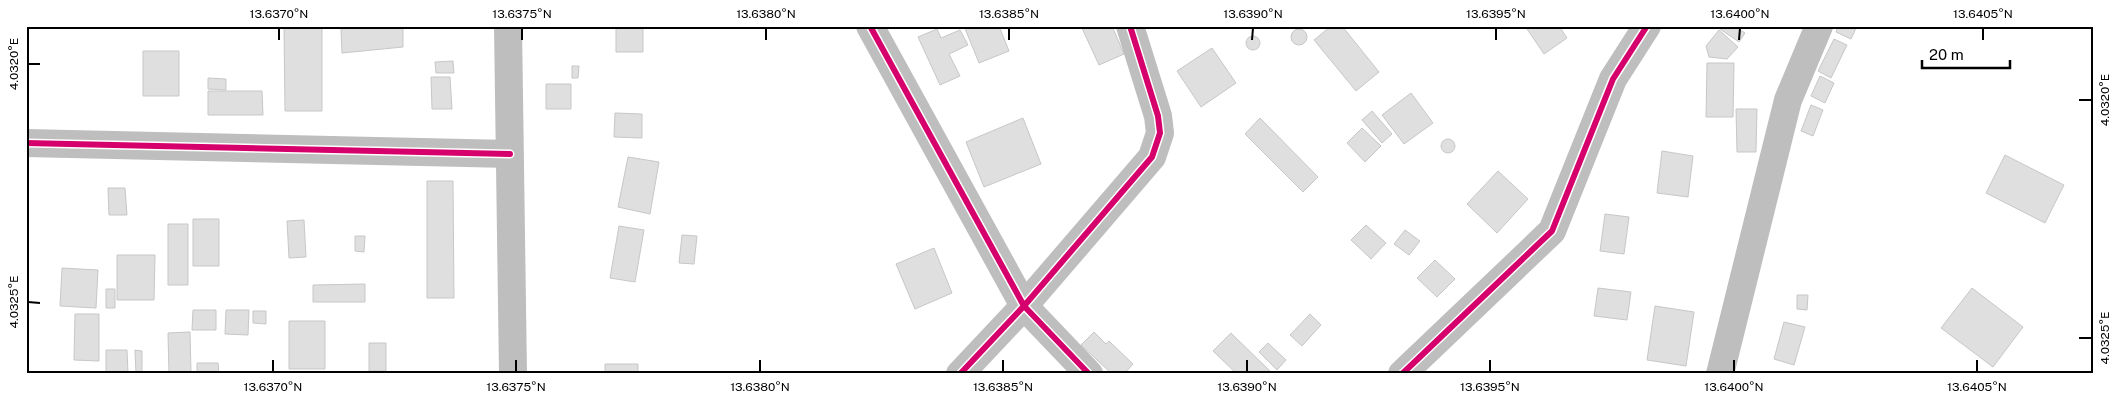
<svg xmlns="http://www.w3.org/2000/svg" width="2119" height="400" font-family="'Public Sans',sans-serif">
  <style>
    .building { fill: #dfdfdf; stroke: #c7c7c7 }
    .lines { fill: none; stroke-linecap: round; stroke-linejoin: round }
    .minor { stroke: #bebebe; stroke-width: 28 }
    .cycleway-casing { stroke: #fff; stroke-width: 9 }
    .cycleway { stroke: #d6006c; stroke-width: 6 }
    .ticks { fill: none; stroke: #000; stroke-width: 2 }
    .neatline { fill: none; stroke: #000; stroke-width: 2 }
    .ticks-label { font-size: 12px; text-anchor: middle; fill: #000 }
  </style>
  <rect width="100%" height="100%" fill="#fff"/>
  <path class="building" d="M284,26h38v85h-37z
    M373,26h30v21l-61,6 -1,-24z
    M616,26h27v26h-27z
    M964,26h35l10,25 -30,12z
    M1081,26h31l12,28 -25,11z
    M1331,26h11l37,46 -23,19 -42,-51z
    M1525,26h34l8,12 -23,16z
    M1722,26h12l11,7 -6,9 -19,-13z
    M1838,26h19l-6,13 -15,-7z
    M1291 37a8 8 0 1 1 16 0a8 8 0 1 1-16 0Z
    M937,29l4,9 19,-8 8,15 -19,9 11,22 -20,9 -22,-48z
    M1719,30l19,17 -11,12 -18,-2 -3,-11z
    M1246 43a7 7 0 1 1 14 0a7 7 0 1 1-14 0Z
    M1834,39l13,6 -16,33 -13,-7z
    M1212,48l24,35 -35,24 -24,-36z
    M143,51h36v45h-36z
    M453,61l1,12h-18l-1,-11z
    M1707,63h27l-1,54h-27z
    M572,66h7l-1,12h-6z
    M1820,76l14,7 -9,20 -14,-7z
    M431,77h19l2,32h-20z
    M208,78l18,1v11l-18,-1z
    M546,84h25v25h-25z
    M208,91h54l1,24h-55z
    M1411,93l22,30 -29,21 -22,-29z
    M1811,105l12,5 -10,26 -12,-5z
    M1736,109h21l-1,43h-19z
    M1372,111l20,23 -10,9 -20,-23z
    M615,113l27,1v24l-28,-1z
    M1023,118l18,46 -57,23 -18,-45z
    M1260,118l58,59 -15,15 -58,-58z
    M1362,128l19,18 -16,16 -18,-19z
    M1441 146a7 7 0 1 1 14 0a7 7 0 1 1-14 0Z
    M1662,151l31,5 -5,41 -31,-4z
    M2005,155l59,30 -19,38 -59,-30z
    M628,157l31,5 -9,52 -32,-7z
    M1498,171l30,28 -31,34 -30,-29z
    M427,181h26l1,117h-27z
    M108,188h17l2,27h-18z
    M1605,214l24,3 -5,37 -24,-3z
    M193,219h26v47h-26z
    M304,220l2,37 -17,1 -2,-37z
    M168,224h20v61h-20z
    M1366,225l20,18 -15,16 -20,-19z
    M619,226l25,4 -9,52 -25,-4z
    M1405,230l15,11 -11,14 -15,-11z
    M682,235l15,1 -3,28 -15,-1z
    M355,236h10l-1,16 -9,-1z
    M934,248l18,45 -37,16 -19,-45z
    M117,255h38l-1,45h-37z
    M1435,260l20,19 -18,18 -20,-19z
    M62,268l36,2 -2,38 -36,-2z
    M365,284v18h-52v-17z
    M1598,288l33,4 -4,28 -33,-4z
    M1972,288l51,39 -30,40 -52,-39z
    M106,289h9v19h-9z
    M1797,295h11l-1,15 -10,-1z
    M1655,306l39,6 -8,54 -39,-6z
    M193,310h23v20h-24z
    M226,310h23l-1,25 -23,-1z
    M253,311h13v13l-13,-1z
    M75,314h24v47l-25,-1z
    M1310,314l11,11 -19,21 -12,-11z
    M289,321h36v48h-36z
    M1784,322l21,5 -11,38 -20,-6z
    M190,332l1,41 -22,1 -1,-41z
    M1094,332l12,12 3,-3 24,23 -9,10h-12l-31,-29z
    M1231,333l41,40 -1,1h-34l-24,-23z
    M369,343h17v28h-17z
    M1268,343l18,17 -9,10 -18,-18z
    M106,350h21l1,24h-22z
    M135,350l7,1v23h-6z
    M197,363h21l1,11h-22z
    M605,364h33v10h-33z"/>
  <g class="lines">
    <path class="minor" d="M508,26l5,348
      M870,26l154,280 65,68
      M26,143l484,11
      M960,374l64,-68 128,-149 8,-24 -2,-17 -28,-90
      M1402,374l150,-143 61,-152 34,-53
      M1720,374l68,-274 31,-74"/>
    <g class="cycleway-casing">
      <path id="cycleway" d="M870,26l154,280 65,68
        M26,143l484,11
        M960,374l64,-68 128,-149 8,-24 -2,-17 -28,-90
        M1402,374l150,-143 61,-152 34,-53"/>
    </g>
    <use href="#cycleway" class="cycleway"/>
  </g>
  <path class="ticks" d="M279,40v-12M522,40v-12M766,40v-12M1009,40v-12M1252,40l1,-12M1496,40v-12M1739,40l1,-12M1983,40v-12M28,64h12M2079,100h13M28,302l12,1M2079,338h13M273,372v-12M516,372v-12M760,372v-12M1003,372v-12M1247,372v-12M1490,372v-12M1734,372v-12M1977,372v-12"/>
  <rect width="2119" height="400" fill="none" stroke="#ffffff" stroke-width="55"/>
  <path d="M1922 60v8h88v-8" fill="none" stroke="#000000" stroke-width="2.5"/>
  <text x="1929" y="60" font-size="15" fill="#000000" stroke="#ffffff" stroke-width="4" paint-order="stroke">20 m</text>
  <rect x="28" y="28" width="2064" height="344" class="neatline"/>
  <g class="ticks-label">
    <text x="279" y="18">13.6370°N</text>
    <text x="522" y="18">13.6375°N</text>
    <text x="766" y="18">13.6380°N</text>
    <text x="1009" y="18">13.6385°N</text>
    <text x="1253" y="18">13.6390°N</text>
    <text x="1496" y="18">13.6395°N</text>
    <text x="1740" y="18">13.6400°N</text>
    <text x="1983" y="18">13.6405°N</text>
    <text transform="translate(14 64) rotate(-90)" y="4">4.0320°E</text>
    <text transform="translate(2105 100) rotate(-90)" y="4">4.0320°E</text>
    <text transform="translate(14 302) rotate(-90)" y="4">4.0325°E</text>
    <text transform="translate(2105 338) rotate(-90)" y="4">4.0325°E</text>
    <text x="273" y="391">13.6370°N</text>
    <text x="516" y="391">13.6375°N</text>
    <text x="760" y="391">13.6380°N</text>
    <text x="1003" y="391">13.6385°N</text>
    <text x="1247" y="391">13.6390°N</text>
    <text x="1490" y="391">13.6395°N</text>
    <text x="1734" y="391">13.6400°N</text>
    <text x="1977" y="391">13.6405°N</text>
  </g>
</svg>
